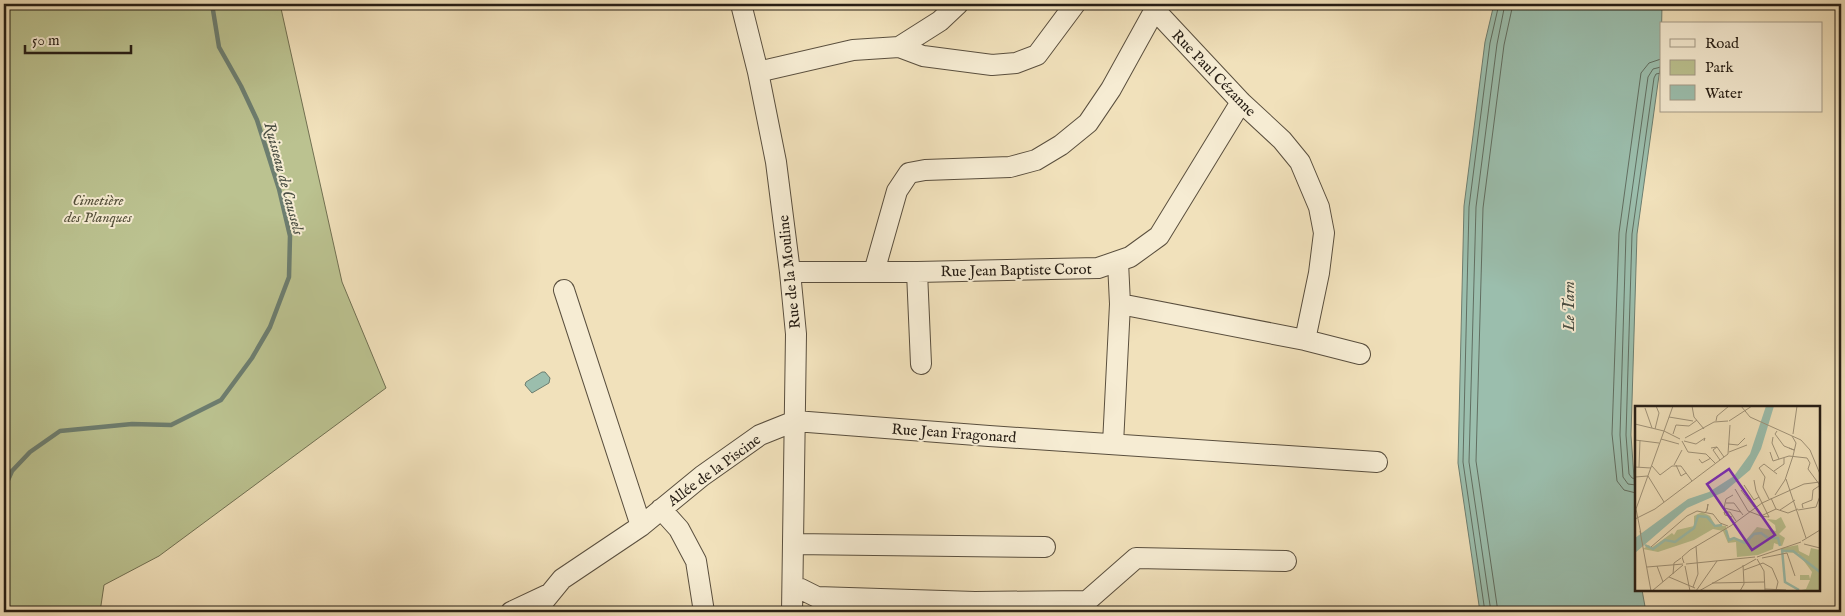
<svg xmlns="http://www.w3.org/2000/svg" width="1845" height="616" font-family="'IM FELL English',serif">
  <style>
    .green { fill: #bbc290; stroke: #717052 }
    .water { fill: #9bbead; stroke: #6d7e70 }
    .lines { fill: none; stroke-linecap: round; stroke-linejoin: round }
    .shore { stroke: #616e61; stroke-width: 1 }
    .stream { stroke: #6d7e70; stroke-width: 4.5 }
    .minor-casing { stroke: #5a4f3e; stroke-width: 22 }
    .minor { stroke: #f6ecd3; stroke-width: 20 }
    .labels { text-anchor: middle; stroke-width: 4; stroke-linejoin: round; paint-order: stroke }
    .street-label { font-size: 15px; fill: #271e15; stroke: #f6ecd3 }
    .park-label { font-size: 15px; font-style: italic; fill: #534f3a; stroke: #f6ecd3 }
    .water-label { font-size: 16px; font-style: italic; fill: #4a4e43; stroke: #f6ecd3 }
    .inset-river { fill: none; stroke: #9bbead; stroke-width: 2.5 }
    .inset-road { fill: none; stroke: #a09379; stroke-width: 1 }
    .view { fill: #7b2cbf; fill-opacity: 0.15; stroke: #7b2cbf; stroke-width: 2.5 }
    .inset-edge { fill: none; stroke: #271e15; stroke-width: 2.5 }
  </style>
  <rect width="100%" height="100%" fill="#f1e1bb"/>
  <filter id="stains"><feTurbulence type="fractalNoise" baseFrequency=".004" numOctaves="4"/><feColorMatrix values="0 0 0 0 .2 0 0 0 0 .09 0 0 0 0 .02 0 0 0 .5 -.17"/></filter>
  <radialGradient id="worn" r=".72"><stop offset=".6" stop-color="#630" stop-opacity="0"/><stop offset="1" stop-color="#630" stop-opacity=".3"/></radialGradient>
  <path class="green" d="M4,4h276l62,278 44,106 -227,168 -55,29 -4,27h-96z"/>
  <path class="water" d="M1494,4h168l-1,57 -24,173 -6,201 5,72v83h6l4,22h-166l-22,-149 6,-257 21,-164z
    M542,372h3l5,6 -1,5 -17,10 -7,-8 1,-3z"/>
  <g class="lines">
    <path class="shore" d="M1636,479l-4,-1 -3,-4 -3,-39 6,-201 22,-156 2,-4 5,-1
      M1636,485l-8,-1 -5,-7 -3,-42 6,-201 22,-157 5,-8 8,-2
      M1636,493l-12,-3 -7,-9 -5,-47 7,-201 22,-160 8,-10 12,-4
      M1485,612l-22,-150 6,-255 21,-164 9,-39
      M1491,612l-22,-150 7,-255 21,-163 8,-40
      M1498,612l-22,-151 7,-253 21,-163 9,-41"/>
    <path class="stream" d="M4,489l8,-18 18,-19 30,-21 72,-7 39,1 50,-25 31,-42 18,-31 19,-50 1,-41 -11,-47 -22,-69 -16,-34 -22,-39 -7,-43"/>
    <g class="minor-casing">
      <path id="minor" d="M741,4l17,68 18,90 14,110 6,62 -4,278
        M1154,9l87,93 41,38 18,22 19,45 5,26 -5,40 -14,67
        M899,47l41,-26 18,-17
        M758,72l95,-22 46,-3 24,9 69,9 24,-2 21,-8 38,-51
        M790,272h127l181,-4 32,-11 29,-21 82,-134
        M874,272l23,-81 12,-18 16,-3 85,-3 26,-7 25,-15 27,-22 23,-34 47,-85
        M917,272l4,92
        M564,290l77,236
        M1120,304l185,36 55,14
        M1113,444l7,-140 -2,-42
        M661,509l18,20 17,32 8,51
        M793,544l252,3
        M793,588l8,1 16,8 158,5 112,-1 49,-43 150,3
        M511,612l36,-17
        M535,612l27,-33 79,-53 61,-50 58,-41 35,-14 194,15 388,26"/>
    </g>
    <use href="#minor" class="minor"/>
  </g>
  <g class="labels">
    <g class="street-label">
      <text transform="translate(1214 73) rotate(46)" y="5">Rue Paul Cézanne</text>
      <text transform="translate(1016 270) rotate(-1)" y="5">Rue Jean Baptiste Corot</text>
      <text transform="translate(789 272) rotate(-96)" y="5">Rue de la Mouline</text>
      <text transform="translate(954 433) rotate(4)" y="5">Rue Jean Fragonard</text>
      <text transform="translate(714 470) rotate(-36)" y="5">Allée de la Piscine</text>
    </g>
    <g class="park-label">
      <text x="98" y="205">Cimetière<tspan x="98" dy="17">des Planques</tspan></text>
    </g>
    <g class="water-label">
      <text transform="translate(285 178) rotate(75)" y="6">Ruisseau de Caussels</text>
      <text transform="translate(1568 306) rotate(-90)" y="6">Le Tarn</text>
    </g>
  </g>
  <g transform="translate(1635 406)">
    <rect width="185" height="185" fill="#f1e1bb"/>
    <path d="M67,106l8,4 5,9 11,1 3,13 17,1 11,-13 19,4 -1,-6 -8,-6 9,1 5,-3 5,10 -7,7 6,4 -3,8 -8,-3 -1,6 -15,6 -21,2 -1,-15 -8,1 -5,-12 -10,-2 -19,11 -36,12 -15,-3 6,-4 2,3 21,-15 2,2 3,-5 17,-4v-10zM163,139l1,6 10,5 2,-8 9,2v41l-18,-1 4,-1 4,-9h-10v-5h9l1,4 2,-7 -14,-19 -16,-1v-4z" fill="#bbc290"/>
    <path d="M131,0h8l-13,43 -11,21 -26,22 -37,16 -52,45v-15l53,-39 21,-7 25,-16 16,-22z" fill="#9bbead"/>
    <path class="inset-river" d="M91,124l3,10 5,-2 11,5 9,-9 7,-1 7,5h10l2,8M10,139l8,4 12,-9 10,2 19,-14 4,-12 9,1 8,9 7,-1M147,143l3,33 14,8M148,145h10l27,21"/>
    <path class="inset-road" d="M57,0l2,11 10,12M106,0l9,11 51,23 9,10 10,24M10,2l7,20M34,11l24,4M81,15l1,-5 12,-10M94,15l23,-15M0,18l29,7M20,23l4,-16 -3,-7M29,25l16,8M142,25l-2,3 9,12 10,4 -5,-2M38,28l3,-9 13,1 8,-6M158,28l4,-28M138,31l-1,6 7,16M50,32l29,-16 14,-1M26,33l18,5M0,34l24,3M47,35l6,11 18,2 9,9M49,35l12,3 9,-6 -1,3M93,38l10,1 7,-7M82,41l-4,3 7,10M76,42l6,-1 7,10M94,46l18,-7M135,46l3,9 16,-5 18,2 3,5 -2,6 11,15 1,12 -4,11 -18,3M64,53l3,4 9,-5M39,59l8,-15M41,59l5,11 5,-3M17,60l8,9 12,-9h9l11,15M0,61l16,1M4,61l1,-27M139,65l10,-7v-6M0,71l13,-1 16,26M151,73l20,59M119,74l2,11 13,26 -9,-1M109,79l10,15 5,-3M100,83l13,22M106,84l13,17M140,89l10,-15 8,-24 3,-13 -4,-7M136,92l5,11 12,4 10,-4M134,93l-6,-12 2,-10 -6,-9 5,-4 13,10M91,97h8l9,12M89,102l17,4M89,102l2,-9 7,-4M168,102l-1,-4 10,-4 1,-10 6,-4M145,104l15,-10M113,105l13,5 15,-7M70,107l2,-3 1,-6 -1,6M97,111l-7,-2 -1,-3h6l6,9M0,113l20,-10 73,-55 2,-29M5,125l11,60M6,128l-5,-25 37,-103M167,135l18,-11M169,138l16,4M16,141l36,-31 10,-5 16,3 7,9 8,3M122,151l44,-15M127,152l25,-5 8,23M122,153l7,12 1,20M49,157l-2,-6 8,-7 42,-25 30,-22 42,-19 16,-2M51,158l69,-7M22,160l6,16M50,160l5,25M12,161l36,-3M109,164l19,-7 9,5 6,14 -2,8M38,168l1,-11 7,-5M34,171l26,11M77,177l52,-1M58,181l5,-13 -2,-28M130,183l21,1M17,185l31,-26M61,185l21,-30M64,185l57,-32M105,185l4,-7 -1,-19"/>
    <path class="view" d="M94,63l46,66 -23,15 -45,-66z"/>
    <rect width="185" height="185" class="inset-edge"/>
  </g>
  <rect width="1845" height="616" fill="none" stroke="#f1e1bb" stroke-width="20"/>
  <rect x="5" y="5" width="1835" height="606" fill="none" stroke="#271e15" stroke-width="2.5"/>
  <rect x="10" y="10" width="1825" height="596" fill="none" stroke="#271e15"/>
  <rect x="1660" y="22" width="162" height="90" fill="#f6ecd3" stroke="#a39a87"/>
  <rect x="1670" y="39" width="25" height="8" fill="#f6ecd3" stroke="#a39a87"/>
  <text x="1705" y="48" font-size="15" fill="#271e15">Road</text>
  <rect x="1670" y="60" width="25" height="15" fill="#bbc290" stroke="#a39a87"/>
  <text x="1705" y="72" font-size="15" fill="#271e15">Park</text>
  <rect x="1670" y="85" width="25" height="15" fill="#9bbead" stroke="#a39a87"/>
  <text x="1705" y="98" font-size="15" fill="#271e15">Water</text>
  <path d="M25 45v8h106v-8" fill="none" stroke="#271e15" stroke-width="2.5"/>
  <text x="32" y="45" font-size="15" fill="#271e15" stroke="#f6ecd3" stroke-width="4" paint-order="stroke">50 m</text>
  <rect width="100%" height="100%" filter="url(#stains)"/>
  <rect width="100%" height="100%" fill="url(#worn)"/>
</svg>
